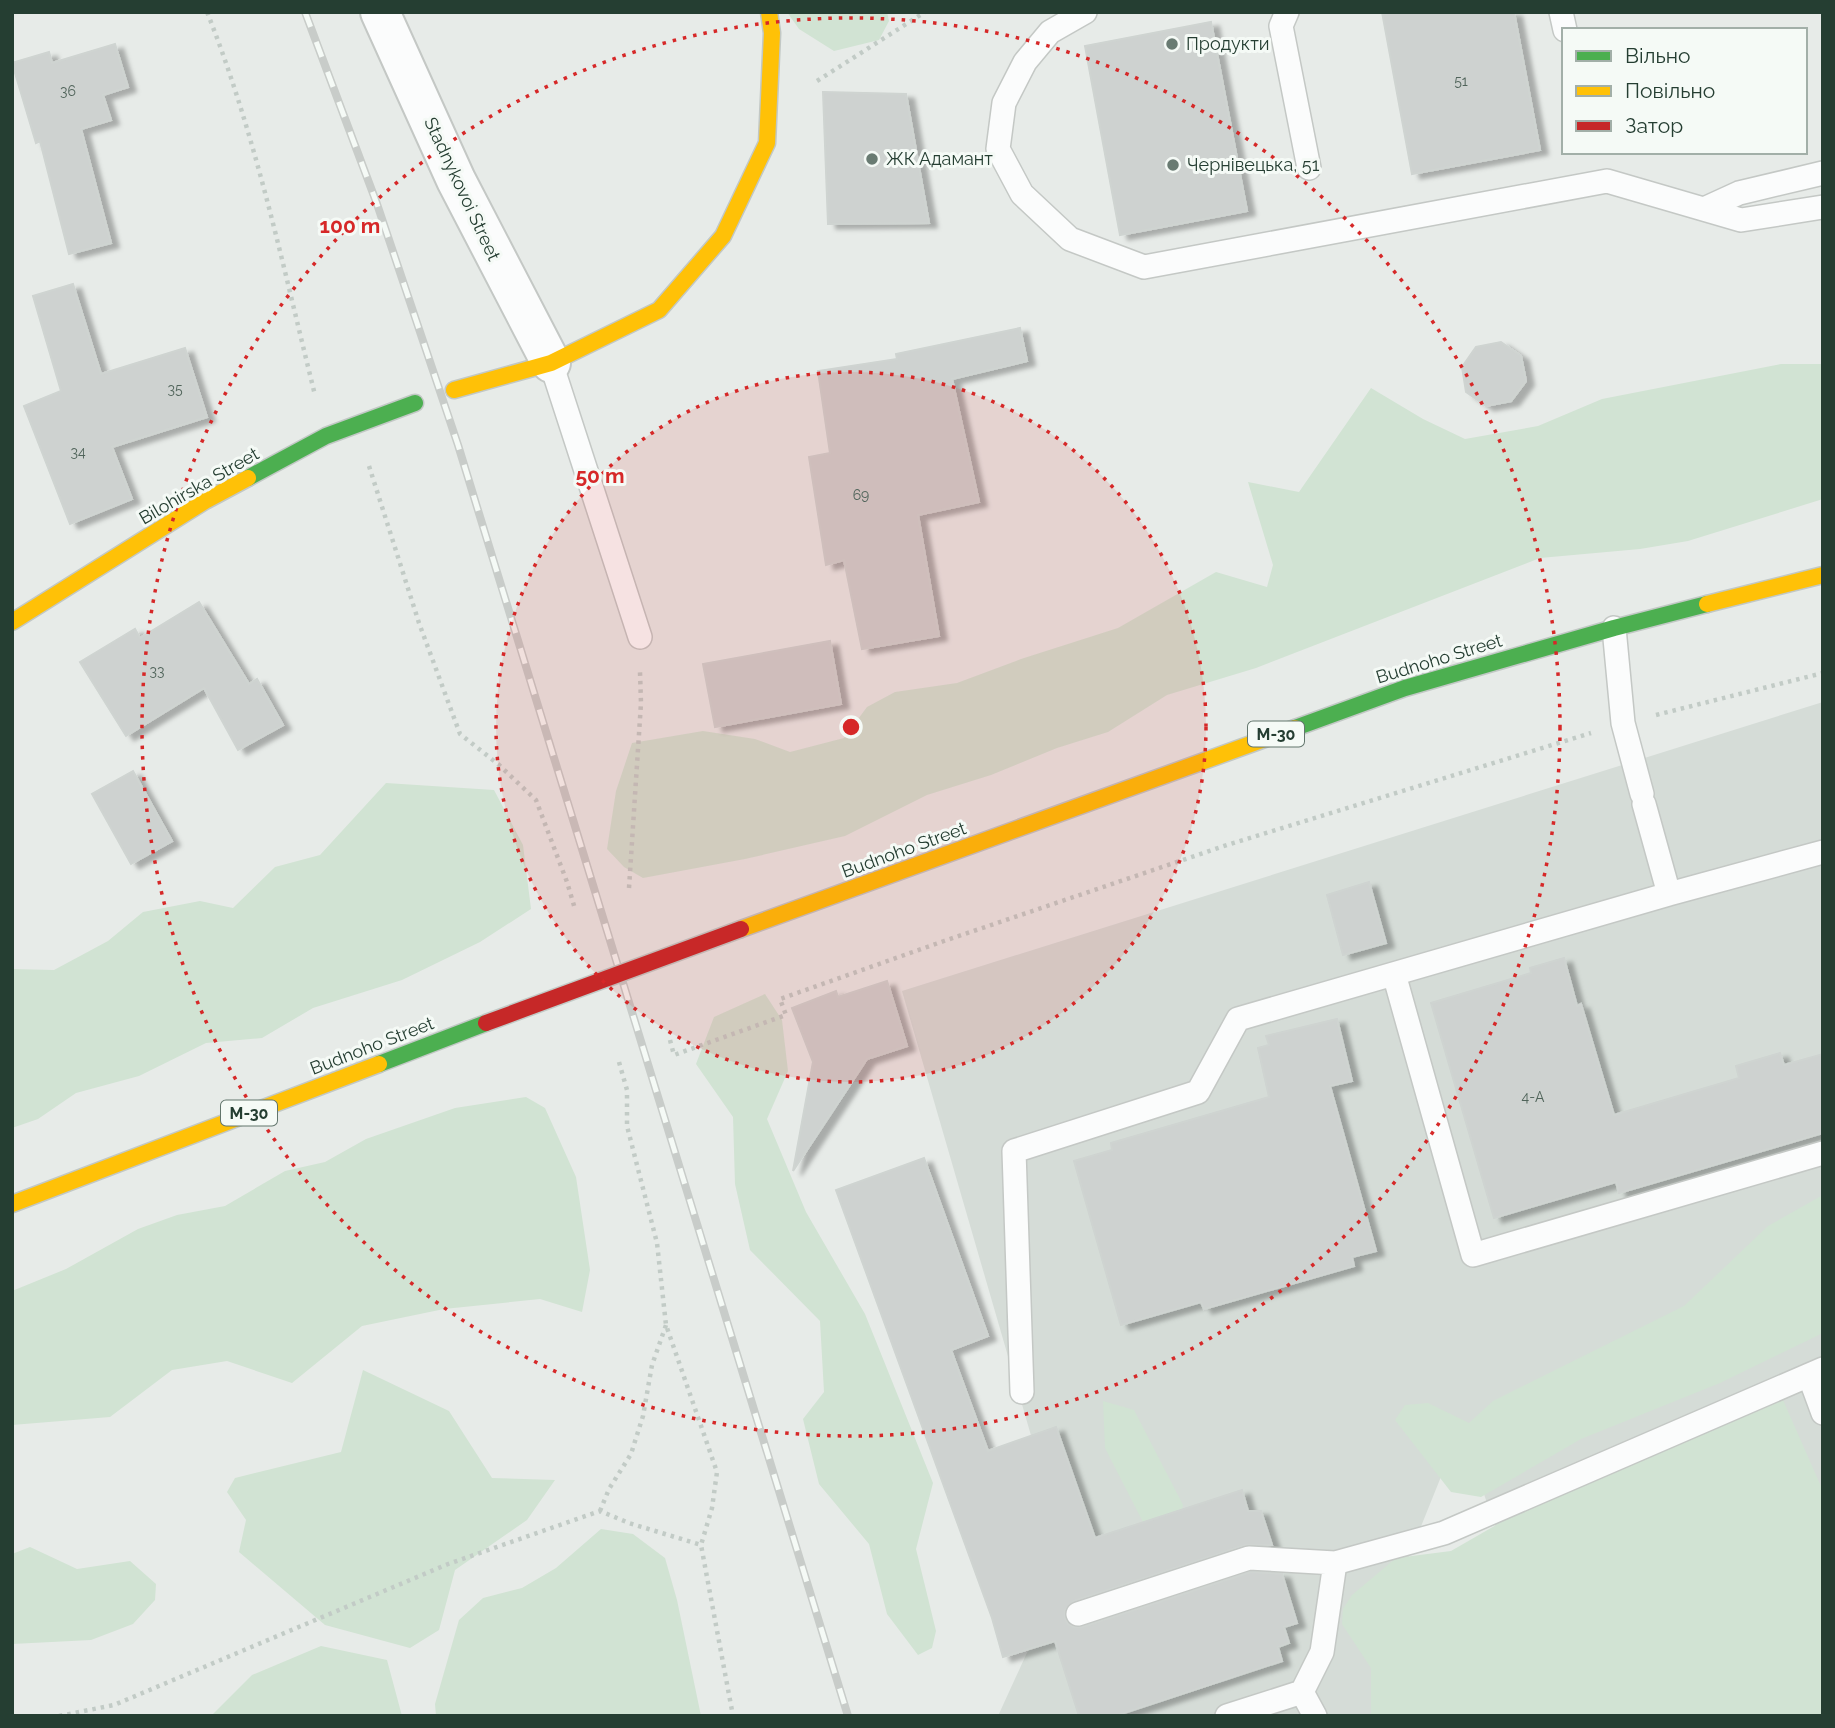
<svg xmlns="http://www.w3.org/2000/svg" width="1835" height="1728" font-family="Raleway,sans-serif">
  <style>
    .built { fill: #d5dcd7 }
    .green { fill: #d1e3d3 }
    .building { fill: #ced2d0; stroke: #cfd4d1; stroke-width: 2; filter: url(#shadow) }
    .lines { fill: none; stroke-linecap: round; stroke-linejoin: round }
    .lane-casing { stroke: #c4c8c5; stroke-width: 26 }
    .street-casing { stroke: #c4c8c5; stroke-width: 42 }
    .fast-casing { stroke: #c2c8c5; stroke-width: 19 }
    .slow-casing { stroke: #c2c8c5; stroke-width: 19 }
    .path { stroke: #c2cbc6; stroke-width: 4.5; stroke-dasharray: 3.5 5; stroke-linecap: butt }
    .lane { stroke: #fbfcfc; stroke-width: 23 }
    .street { stroke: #fbfcfc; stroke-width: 38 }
    .fast { stroke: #4caf50; stroke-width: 16 }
    .slow { stroke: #ffc107; stroke-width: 16 }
    .rail-casing { stroke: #c8ccc9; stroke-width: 8 }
    .rail { stroke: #f5faf6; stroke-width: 5; stroke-dasharray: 16; stroke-linecap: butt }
    .jam-bridge-casing { stroke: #c2cac6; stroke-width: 19; stroke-linecap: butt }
    .jam-bridge { stroke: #c62828; stroke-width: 16 }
    .ring { fill: none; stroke: #d62828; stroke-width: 3.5; stroke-dasharray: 3.5 7 }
    .poi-dot { fill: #697b72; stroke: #f5faf6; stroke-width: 2.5 }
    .labels { text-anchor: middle; stroke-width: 6; stroke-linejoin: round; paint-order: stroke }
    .number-label { font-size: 14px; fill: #50645a }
    .shield { fill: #f5faf6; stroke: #63766d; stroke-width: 2 }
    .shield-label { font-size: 16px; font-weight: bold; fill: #253e32 }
    .poi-label { font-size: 18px; fill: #253e32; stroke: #f5faf6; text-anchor: start }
    .street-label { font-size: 18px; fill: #253e32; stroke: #f5faf6 }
    .centre { fill: #d62828; stroke: #f5faf6; stroke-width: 3.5 }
    .ring-label { font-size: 21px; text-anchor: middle; font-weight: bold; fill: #d62828; stroke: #f5faf6; stroke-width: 6; stroke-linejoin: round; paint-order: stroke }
  </style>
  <defs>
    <filter id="shadow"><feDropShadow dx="8" dy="4.5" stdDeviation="2" flood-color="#0004"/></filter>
  </defs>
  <rect width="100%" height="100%" fill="#e7ebe8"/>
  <path class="built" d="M1823,702v1014h-263l-99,-289 -74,184 30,105h-419l70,-153 -166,-572z"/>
  <path class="green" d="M787,12h100l2,9 -10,19 -45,11 -35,-22z
    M1781,364h42v135l-135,42 -48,8 -100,9 -284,110 -89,27 -59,37 -51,16 -66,27 -64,20 -82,41 -100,23 -102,19 -19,-11 -17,-18 9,-58 16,-48 71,-12 52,8 35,13 54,-14 23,-31 28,-15 62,-9 64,-24 97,-31 98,-56 51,15 6,-22 -25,-83 51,10 72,-104 52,31 42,20 73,-13 64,-27z
    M386,783l108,7 29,55 8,64 -51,33 -78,38 -89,28 -51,30 -56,5 -67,33 -63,17 -38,26 -26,9v-159l42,1 54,-29 35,-29 57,-11 33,7 42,-41 45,-12z
    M765,994l17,26 6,51 -21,48 39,93 59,102 68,169 -17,66 20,82 -4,17 -14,7 -31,-41 -18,-70 -50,-60 -16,-65 21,-27 -4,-71 -70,-71 -15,-66 -2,-67 -37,-53 18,-47z
    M526,1097l19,11 31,69 14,93 -8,42 -42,-13 -96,10 -82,17 -70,57 -65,-22 -55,9 -62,47 -98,8v-134l54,-22 72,-40 39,-14 48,-9 60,-35 40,-9 41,-23 89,-31z
    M1823,1195v138l-103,50 -139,56 -100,58 -30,-5 -56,-72 10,-15 23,-2 41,20 24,-22 191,-95 84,-80z
    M363,1370l86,41 43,67 63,2 -28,40 -72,50 -16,60 -29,18 -85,-23 -86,-73 7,-32 -19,-28 8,-14 106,-26z
    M1783,1400l40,91v225h-452v-48l-29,-44 1,-15 9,-14 44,-37 55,-7 191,-110z
    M1103,1401l31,9 49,95 -2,10 -36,11 -40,-78z
    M601,1529l32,5 32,24 12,42 24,116h-265l-1,-12 24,-84 24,-22 39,-10 34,-20z
    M30,1547l47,22 53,-8 26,23 -1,16 -22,24 -42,16 -79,4v-90z
    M321,1646l66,14 15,56h-191l41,-41z"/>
  <path class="building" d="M1382,12h132l26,138 -128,24z
    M1211,22l36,189 -127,24 -35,-189z
    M115,44l13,43 -25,8 8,25 -30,9 30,114 -42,11 -29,-113 -4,2 -24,-80 37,-11 3,11z
    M823,92l83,2 23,129 -101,1z
    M73,284l28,90 84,-26 22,69 -95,30 20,52 -62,25 -46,-118 37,-15 -28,-95z
    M1020,328l7,33 -75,18 27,123 -61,13 21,121 -77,13 -18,-89 -18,5 -17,-108 21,-4 -12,-82 79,-12 -1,-5z
    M1501,342l20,14 5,25 -15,20 -25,5 -20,-14 -4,-25 14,-20z
    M199,602l50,82 8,-5 26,46 -45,25 -34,-62 -78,48 -46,-74 55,-33 5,9z
    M830,641l11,63 -126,23 -12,-63z
    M133,771l39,70 -41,23 -39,-70z
    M1369,882l17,61 -43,12 -16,-60z
    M1564,958l13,48 4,-2 33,111 125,-37 -3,-12 44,-13 4,12 39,-11v79l-204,60 -3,-11 -122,36 -63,-215 100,-30 -1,-5z
    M887,981l20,65 -40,13 -74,112 20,-109 -21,-54 44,-17 2,6z
    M1337,1019l15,62 -22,5 46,165 -24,6 2,9 -150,43 -3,-7 -80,23 -47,-164 38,-11 -1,-7 158,-46 -11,-49 11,-3 -3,-9z
    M924,1158l64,178 -37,14 37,101 68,-24 39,111 147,-48 6,21h13l11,34h-27l-171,56 -9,9v8l3,6 6,3h8l169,-55 31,2 15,49 -13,4 5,16 -11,4 4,14 -167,55h-36l-24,-75 -52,16 -11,-39 -156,-428z"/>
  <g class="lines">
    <g class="lane-casing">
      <path id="lane" d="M1085,12l-35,20 -25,30 -21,41 -6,46 24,45 48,45 74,28 463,-86 134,39 82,-13
        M1287,12l-6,14 28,142
        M1561,12l4,18
        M1704,209l35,-16 84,-20
        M551,363l89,274
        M1614,628l9,95 19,71
        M1644,804l25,90 154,-42
        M1394,974l79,281 350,-102
        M1809,1375l14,38
        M1022,1392l-8,-241 184,-59 40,-73 431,-125
        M1078,1614l171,-56 86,5 109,-30 379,-164
        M1302,1692l13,24
        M1227,1716l75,-24 20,-40 13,-89"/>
    </g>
    <g class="street-casing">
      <path id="street" d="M380,12l76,168 95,183"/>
    </g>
    <g class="fast-casing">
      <path id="fast" d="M248,478l78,-42 89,-33
        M1295,728l110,-40 209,-60 93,-24
        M379,1064l107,-41"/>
    </g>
    <g class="slow-casing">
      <path id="slow" d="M454,390l97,-27 108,-53 64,-74 44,-93 5,-110 -3,-21
        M1707,604l116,-29
        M12,622l193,-121 43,-23
        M741,929l554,-201
        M12,1204l367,-140"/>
    </g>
    <path class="path" d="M207,12c49,123 76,255 108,383
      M817,81l108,-69
      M369,466l50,157 41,111 38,30 38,36 31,82 8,27
      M1656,715l167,-42
      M629,888l12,-185 -1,-31
      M670,1040l4,15 112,-40 -6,-16 164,-58 283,-96 364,-112
      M619,1062l8,28v36l30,117 9,82 51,147 -5,36 -11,37 32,171
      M600,1511l9,-22 22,-35 12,-38 9,-51 14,-40
      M59,1716l55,-11 334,-141 152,-53 29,12 72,22"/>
    <use href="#lane" class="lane"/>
    <use href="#street" class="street"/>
    <use href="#fast" class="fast"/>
    <use href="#slow" class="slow"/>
    <g class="rail-casing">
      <path id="rail" d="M305,12l72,192 81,241 390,1271"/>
    </g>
    <use href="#rail" class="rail"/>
    <g class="jam-bridge-casing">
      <path id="jam-bridge" d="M486,1023l255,-94"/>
    </g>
    <use href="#jam-bridge" class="jam-bridge"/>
  </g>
  <circle cx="851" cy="727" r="355" fill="#d62828" fill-opacity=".12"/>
  <g class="ring">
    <circle cx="851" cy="727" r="355"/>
    <circle cx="851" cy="727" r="709"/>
  </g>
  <g class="poi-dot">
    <circle cx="1172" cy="44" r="7"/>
    <circle cx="872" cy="159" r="7"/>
    <circle cx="1173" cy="165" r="7"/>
  </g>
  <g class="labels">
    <g class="number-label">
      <text x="1461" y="86">51</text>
      <text x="68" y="96">36</text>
      <text x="175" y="394">35</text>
      <text x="78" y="457">34</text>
      <text x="861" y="500">69</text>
      <text x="157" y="676">33</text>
      <text x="1533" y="1102">4-А</text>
    </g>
    <g class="shield">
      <rect x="1248" y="721.5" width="56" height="25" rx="5"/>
      <rect x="221" y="1100.5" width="56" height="25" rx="5"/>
    </g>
    <g class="shield-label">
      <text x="1276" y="740">М-30</text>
      <text x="249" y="1119">М-30</text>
    </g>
    <g class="poi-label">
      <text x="1186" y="50">Продукти</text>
      <text x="886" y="165">ЖК Адамант</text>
      <text x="1187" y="171">Чернівецька, 51</text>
    </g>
    <g class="street-label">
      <text transform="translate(462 189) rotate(65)" y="6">Stadnykovoi Street</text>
      <text transform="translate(199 486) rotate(-30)" y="6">Bilohirska Street</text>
      <text transform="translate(1439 659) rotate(-17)" y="6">Budnoho Street</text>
      <text transform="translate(904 850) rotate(-20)" y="6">Budnoho Street</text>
      <text transform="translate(372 1046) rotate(-21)" y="6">Budnoho Street</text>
    </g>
  </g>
  <circle cx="851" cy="727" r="10" class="centre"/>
  <g class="ring-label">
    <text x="350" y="233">100 m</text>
    <text x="600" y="483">50 m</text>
  </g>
  <rect width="1835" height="1728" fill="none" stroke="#253e32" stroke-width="28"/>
  <rect x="1562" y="28" width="245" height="126" fill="#f5faf6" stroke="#a2afa8" stroke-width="2"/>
  <rect x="1576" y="51" width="35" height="10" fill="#4caf50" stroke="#a2afa8" stroke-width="2"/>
  <text x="1625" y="63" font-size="21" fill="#253e32">Вільно</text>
  <rect x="1576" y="86" width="35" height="10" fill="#ffc107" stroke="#a2afa8" stroke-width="2"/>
  <text x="1625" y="98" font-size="21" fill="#253e32">Повільно</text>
  <rect x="1576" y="121" width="35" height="10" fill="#c62828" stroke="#a2afa8" stroke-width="2"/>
  <text x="1625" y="133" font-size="21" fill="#253e32">Затор</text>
</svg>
